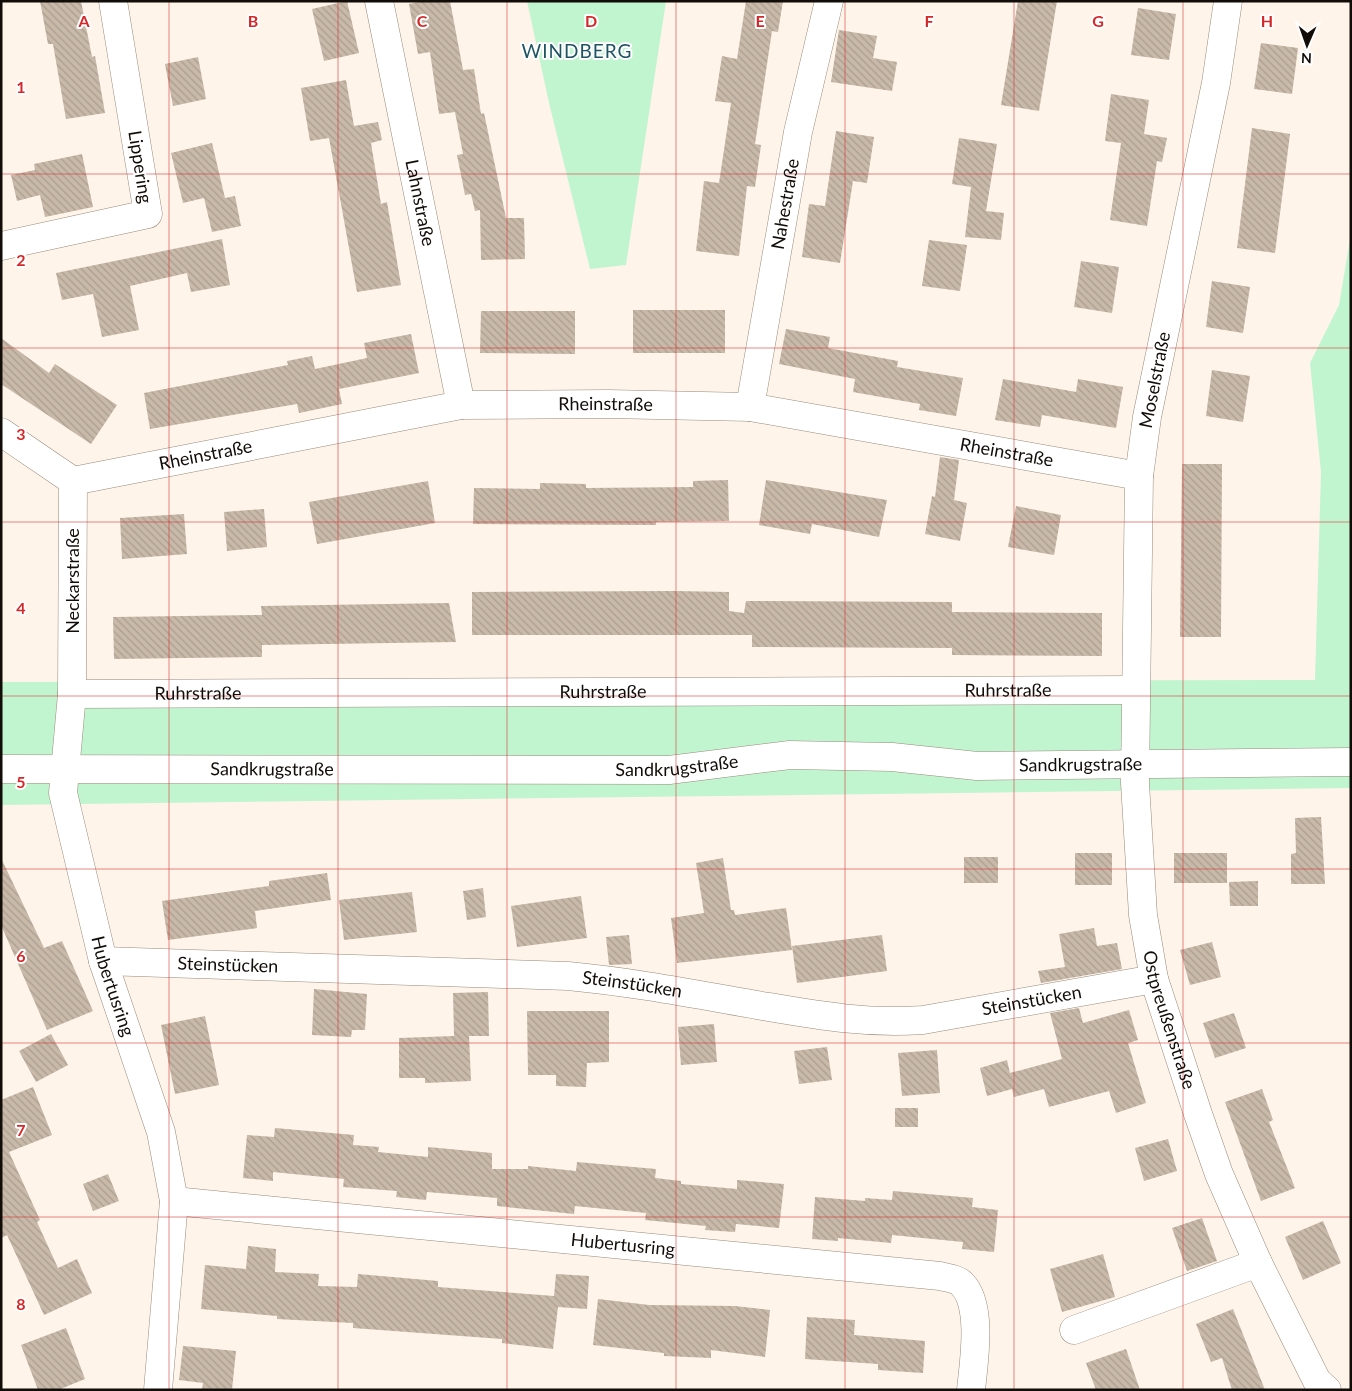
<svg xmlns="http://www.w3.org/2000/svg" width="1352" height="1391" font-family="Lato,sans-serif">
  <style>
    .green { fill: #c1f5d0 }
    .building { fill: url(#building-back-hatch) }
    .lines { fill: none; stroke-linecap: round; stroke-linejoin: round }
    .street-casing { stroke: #988a7b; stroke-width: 29 }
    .secondary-casing { stroke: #988a7b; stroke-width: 29 }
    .street { stroke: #fff; stroke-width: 28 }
    .secondary { stroke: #fff; stroke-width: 28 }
    .grid { fill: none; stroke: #d62828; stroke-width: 1; stroke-opacity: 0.55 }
    .labels { text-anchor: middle; stroke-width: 4; stroke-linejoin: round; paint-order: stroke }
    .street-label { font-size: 18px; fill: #110c07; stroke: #fff }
    .neighbourhood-label { font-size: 19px; letter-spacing: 1px; fill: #1f5463; stroke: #fff }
    .grid-label { font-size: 16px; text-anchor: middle; font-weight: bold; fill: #d62828; stroke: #fff; stroke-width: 4; stroke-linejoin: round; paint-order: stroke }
  </style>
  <defs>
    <pattern id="building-back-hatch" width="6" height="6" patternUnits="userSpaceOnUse" patternTransform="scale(1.25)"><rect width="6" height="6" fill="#c8b9a9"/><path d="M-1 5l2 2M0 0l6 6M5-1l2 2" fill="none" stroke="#ab9e90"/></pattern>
  </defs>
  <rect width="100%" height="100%" fill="#fef4ea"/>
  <path class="green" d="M527,1h139l-40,264 -36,4 -41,-166z
    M1351,234v554l-1350,17v-123l1314,-2 6,-208 -11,-109 29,-58z"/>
  <path class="building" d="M40,1h41l11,56 3,-1 10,57 -39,6 -13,-75h-5z
    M347,1l12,52 -35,8 -12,-52z
    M423,1h27l13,69 11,-1 7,45 3,-1 22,105h18l1,41 -44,1 -1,-50 -5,1 -4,-17 -6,1 -8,-40 6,-1 -8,-42 -16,2 -9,-62 -12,2 -9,-50z
    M746,1h37l-5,31 -6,-1 -17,113 6,1 -6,42 -8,-1 -8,70 -43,-5 8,-70 15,2 12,-80 -16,-2 7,-45 15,3z
    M1018,1h39l-18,110 -38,-6z
    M1138,8l38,6 -7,46 -38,-5z
    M839,30l38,6 -4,22 24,4 -5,29 -61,-9z
    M1261,43l37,5 -6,46 -38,-5z
    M198,57l8,42 -33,7 -8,-42z
    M346,80l8,46 24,-4 4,18 -11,3 10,61 6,-2 14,83 -44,7 -28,-154 -19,3 -9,-53z
    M1111,94l38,6 -5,34 23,4 -5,24 -5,-1 -10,65 -37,-6 11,-77 -16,-2z
    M1252,128l38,6 -15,119 -38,-5z
    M836,131l38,6 -7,46 -14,-2 -13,82 -38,-6 7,-53 16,2z
    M959,138l38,6 -11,67 18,2 -3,27 -36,-3 6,-50 -19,-3z
    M212,143l13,55 10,-2 6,30 -29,6 -8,-34 -21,5 -12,-50z
    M82,154l11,53 -48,10 -5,-22 -23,6 -6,-26 24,-5 -1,-6z
    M222,239l8,46 -39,7 -4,-19 -57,13 9,44 -37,7 -9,-43 -31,6 -6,-27z
    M929,240l38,5 -7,46 -38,-5z
    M1081,261l38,6 -7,46 -38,-6z
    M1212,281l38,6 -7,46 -37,-6z
    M633,310h92v43h-92z
    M481,311h94v43l-95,-1z
    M786,329l44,8 -2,11 70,13 -1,6 66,11 -7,38 -37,-6 1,-6 -67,-12 2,-13 -76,-15z
    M411,334l8,39 -80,16 3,15 -43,9 -2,-9 -147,25 -6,-36 144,-28 -1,-4 25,-5 3,13 52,-11 -3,-15z
    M1,338l48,35 6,-9 62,41 -26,39 -90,-60z
    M1212,370l38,6 -7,46 -37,-6z
    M1003,379l73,13 2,-13 45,8 -7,41 -74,-13 -2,12 -45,-7z
    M940,457l19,3 -5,40 13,3 -7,38 -35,-7 7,-38 3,1z
    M1182,464h40l-1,173h-41z
    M728,480l1,41 -73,1v3l-183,-1 1,-36 66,1v-6l46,1v4l107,-1v-6z
    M766,480l121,20 -8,37 -67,-13 -2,10 -51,-9z
    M428,481l7,42 -118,21 -8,-42z
    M1016,506l45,9 -7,40 -46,-8z
    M264,509l3,38 -40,4 -3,-39z
    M184,514l3,40 -65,5 -2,-41z
    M675,591l54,1v19l15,2 2,-12 206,1v10l150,1v43l-150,-1v-7l-200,-1v-12h-280v-43z
    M449,603l7,39 -194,3v12l-148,2 -1,-42 149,-2 -1,-9z
    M1321,817l4,67h-34v-30l5,-1 -1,-35z
    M1075,853h37v32h-37z
    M1174,853h53v30h-53z
    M964,857h34v26h-34z
    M1,858l43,90 18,-7 31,70 -46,19 -46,-105z
    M723,858l8,52h3l1,5 51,-7 6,42 -115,13 -6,-45 33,-5 -8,-50z
    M327,873l4,27 -76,11 2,17 -89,12 -6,-39 107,-15v-5z
    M1258,881v25h-28l-1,-24z
    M483,888l3,29 -19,3 -4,-29z
    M412,892l5,40 -73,8 -5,-40z
    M581,896l6,42 -70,9 -6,-41z
    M1094,928l3,18 20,-3 5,26 -81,14 -3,-12 27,-4 -6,-33z
    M629,935l3,29 -23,1 -3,-28z
    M882,935l5,36 -90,12 -5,-37z
    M1212,942l9,35 -31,8 -10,-35z
    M314,989l53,5 -2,36h-13l-1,7 -39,-2z
    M488,992l1,44h-20l2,45 -46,2v-5h-26v-40l55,-2 -1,-43z
    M1079,1008l4,15 46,-13 9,30 -10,3 18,60 -30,10 -7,-22 -60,16 -5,-18 -30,8 -2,-8 -25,7 -7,-28 27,-8 3,13 52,-14 -12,-46z
    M527,1011h82v51l-22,1 -1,24 -30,-1v-11h-28z
    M1234,1013l12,35 -31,10 -12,-35z
    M205,1016l14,69 -44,9 -14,-69z
    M714,1024l3,38 -36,3 -3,-38z
    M51,1034l17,31 -32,17 -17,-31z
    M827,1047l5,33 -33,4 -5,-33z
    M937,1050l3,43 -38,3 -4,-43z
    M33,1087l19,48 -43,17 31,68 -3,2 21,46 19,-9 15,34 -48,22 -37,-80 -6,3v-138z
    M1262,1089l11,31 -4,2 26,66 -34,13 -36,-99z
    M895,1108h23v19h-23z
    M275,1128l79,7 -1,10 26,2 -1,5 50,5v-10l64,6v16h36v-3l48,5 1,-9 79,7 -1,9 26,3v3l56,5v-9l47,4 -5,44 -43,-4 -1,8 -30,-2 1,-4 -61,-6 1,-7 -71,-7 -1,8 -77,-8v-8l-70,-6 -1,8 -30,-3 1,-6 -54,-4 1,-8 -71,-7v9l-30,-3 4,-43 27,2z
    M1168,1139l9,32 -33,10 -9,-33z
    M108,1174l11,27 -26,10 -10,-27z
    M893,1191l80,7 -1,9 26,3 -4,42 -32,-3 1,-7 -71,-7 -1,8 -53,-5v3l-26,-2 3,-42 50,4v-3l27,2z
    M1202,1218l15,43 -30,10 -15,-43z
    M1323,1221l18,42 -38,17 -18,-43z
    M248,1246l28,3 -1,23 44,2 -1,12 39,1 1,-13 80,7v6l116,9 2,-22 33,2 -2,33 -29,-2 -5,42 -51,-6v-4l-149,-11v-5l-76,-4v-3l-76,-7 4,-44 41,4z
    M1103,1254l12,43 -53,15 -12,-43z
    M598,1299l51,6 86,1 35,4 -5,47 -54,-7v8l-47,-2v-3l-71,-8z
    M1233,1309l32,81h-33l-10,-32 -11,4 -15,-38z
    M807,1317l48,3 -1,15 71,6 -2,32 -45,-3v-6l-73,-5z
    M66,1328l19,51 -27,11h-20l-17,-45z
    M183,1346l53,5 -4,39h-30l1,-7 -24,-3z
    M1126,1349l14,41h-44l-10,-27z"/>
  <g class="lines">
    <g class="street-casing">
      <g id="street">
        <path id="s1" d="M379,1l82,404"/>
        <path id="s2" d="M1228,1l-12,82 -69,334 -8,59 -4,307 8,132 11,64 44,135 21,60 39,89 59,118 10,9"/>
        <path d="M1,246l147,-32 -35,-213"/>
        <path id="s3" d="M750,407l48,-275 31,-131"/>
        <path id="s4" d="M1,432l72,49 -1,213 -9,99 40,168 58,171 13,69 -16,189"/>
        <path id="s5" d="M73,481l388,-76 147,-1 142,3 389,69"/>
        <path id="s6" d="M72,694l1063,-4"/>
        <path id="s7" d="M103,961l465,15c64,6 126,18 189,29 59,10 106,19 166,15l231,-41"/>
        <path id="s8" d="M174,1201l766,75c7,2 18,3 22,8 21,21 12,77 9,106"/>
        <path d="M1074,1330l184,-67"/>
      </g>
    </g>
    <g class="secondary-casing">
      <g id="secondary">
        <path id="s9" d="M1,769l668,1 121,-15 102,2 85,9 374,-4"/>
      </g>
    </g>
    <use href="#street" class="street"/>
    <use href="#secondary" class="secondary"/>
  </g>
  <path class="grid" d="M169,1v1389M338,1v1389M507,1v1389M676,1v1389M845,1v1389M1014,1v1389M1183,1v1389M1,174h1350M1,348h1350M1,522h1350M1,696h1350M1,869h1350M1,1043h1350M1,1217h1350"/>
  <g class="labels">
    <g class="street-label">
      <text transform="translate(140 167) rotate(81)" y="6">Lippering</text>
      <text dy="6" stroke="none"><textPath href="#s1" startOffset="206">Lahnstraße</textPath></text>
      <text dy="6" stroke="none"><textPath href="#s3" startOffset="206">Nahestraße</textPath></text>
      <text transform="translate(1155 380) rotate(-79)" y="6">Moselstraße</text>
      <text dy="6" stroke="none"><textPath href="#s5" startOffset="540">Rheinstraße</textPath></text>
      <text dy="6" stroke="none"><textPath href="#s5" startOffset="945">Rheinstraße</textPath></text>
      <text dy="6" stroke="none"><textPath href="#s5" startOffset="135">Rheinstraße</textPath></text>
      <text transform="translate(73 581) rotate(-90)" y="6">Neckarstraße</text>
      <text dy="6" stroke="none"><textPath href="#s6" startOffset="936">Ruhrstraße</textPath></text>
      <text dy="6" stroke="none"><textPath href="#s6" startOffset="531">Ruhrstraße</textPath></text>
      <text dy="6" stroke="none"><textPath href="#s6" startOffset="126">Ruhrstraße</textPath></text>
      <text dy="6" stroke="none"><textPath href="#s9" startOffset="1081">Sandkrugstraße</textPath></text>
      <text dy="6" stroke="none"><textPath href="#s9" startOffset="676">Sandkrugstraße</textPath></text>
      <text dy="6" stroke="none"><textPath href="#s9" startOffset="271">Sandkrugstraße</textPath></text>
      <text dy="6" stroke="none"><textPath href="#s7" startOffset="125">Steinstücken</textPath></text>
      <text dy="6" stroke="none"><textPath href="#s7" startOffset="530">Steinstücken</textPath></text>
      <text dy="6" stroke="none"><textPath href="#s4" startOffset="599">Hubertusring</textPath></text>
      <text dy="6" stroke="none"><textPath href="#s7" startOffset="934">Steinstücken</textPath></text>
      <text dy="6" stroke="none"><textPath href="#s2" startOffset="1031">Ostpreußenstraße</textPath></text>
      <text dy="6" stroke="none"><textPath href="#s8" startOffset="451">Hubertusring</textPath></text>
    </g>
    <g class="neighbourhood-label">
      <text x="577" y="58">WINDBERG</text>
    </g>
  </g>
  <g class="grid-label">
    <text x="84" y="27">A</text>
    <text x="253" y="27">B</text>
    <text x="422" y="27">C</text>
    <text x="591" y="27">D</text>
    <text x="760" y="27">E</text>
    <text x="929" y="27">F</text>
    <text x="1098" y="27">G</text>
    <text x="1267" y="27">H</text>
    <text x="21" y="93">1</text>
    <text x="21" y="266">2</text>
    <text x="21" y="440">3</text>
    <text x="21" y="614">4</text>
    <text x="21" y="788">5</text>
    <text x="21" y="962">6</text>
    <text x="21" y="1136">7</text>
    <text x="21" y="1310">8</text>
  </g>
  <rect width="1352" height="1391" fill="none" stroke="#110c07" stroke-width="5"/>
  <g transform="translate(1307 45) rotate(182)" stroke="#ffffff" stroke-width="4" paint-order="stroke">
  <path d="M0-4L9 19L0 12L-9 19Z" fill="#110c07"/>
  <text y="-8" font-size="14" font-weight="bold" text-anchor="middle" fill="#110c07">N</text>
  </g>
</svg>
